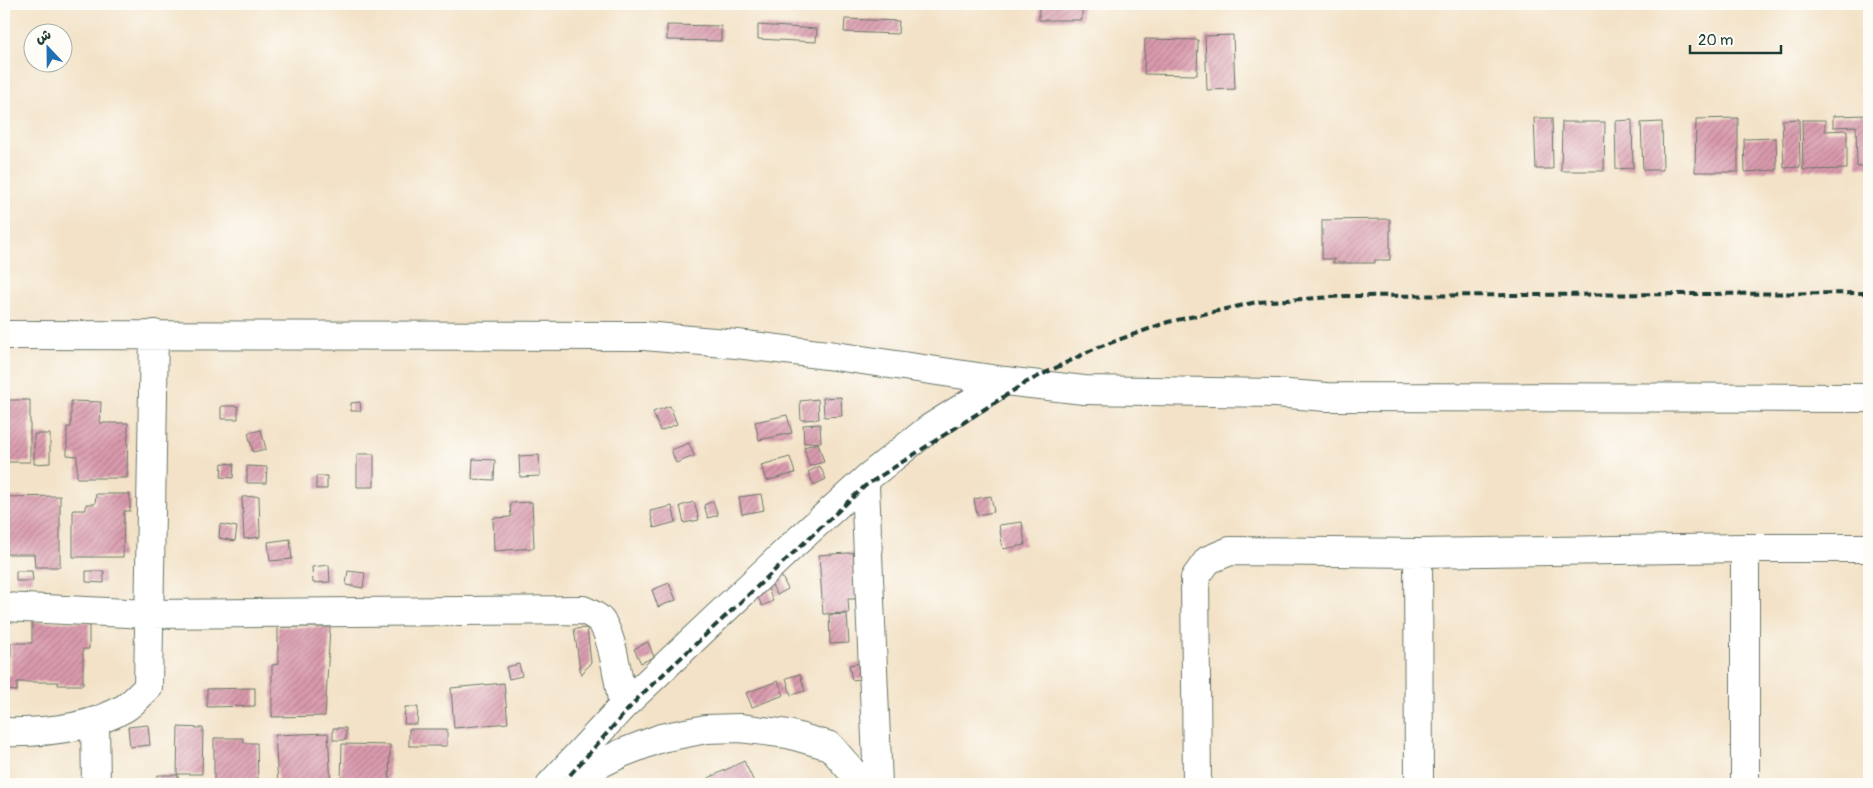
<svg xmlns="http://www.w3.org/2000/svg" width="1873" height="788" font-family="Pangolin,'Playpen Sans Arabic',sans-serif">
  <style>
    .building { fill: url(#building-hatch) }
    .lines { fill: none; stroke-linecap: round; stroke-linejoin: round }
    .minor-casing { stroke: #697767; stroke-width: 30 }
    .minor { stroke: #fff; stroke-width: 28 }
    .rail { stroke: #1f3d34; stroke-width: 4; stroke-dasharray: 8 4; stroke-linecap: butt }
  </style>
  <defs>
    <pattern id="building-hatch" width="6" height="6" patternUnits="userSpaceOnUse" patternTransform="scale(1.25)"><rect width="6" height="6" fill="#da9aad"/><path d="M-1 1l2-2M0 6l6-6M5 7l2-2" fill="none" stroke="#b07f8e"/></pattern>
  </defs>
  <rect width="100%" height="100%" fill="#fdfcf7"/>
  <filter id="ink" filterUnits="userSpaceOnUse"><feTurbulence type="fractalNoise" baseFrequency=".02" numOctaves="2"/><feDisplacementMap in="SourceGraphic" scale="10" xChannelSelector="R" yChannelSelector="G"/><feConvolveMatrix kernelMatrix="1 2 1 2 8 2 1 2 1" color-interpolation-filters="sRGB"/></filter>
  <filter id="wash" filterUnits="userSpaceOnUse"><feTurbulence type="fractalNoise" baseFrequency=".0096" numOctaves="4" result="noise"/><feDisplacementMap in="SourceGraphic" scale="20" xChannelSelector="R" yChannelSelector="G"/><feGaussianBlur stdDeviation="1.12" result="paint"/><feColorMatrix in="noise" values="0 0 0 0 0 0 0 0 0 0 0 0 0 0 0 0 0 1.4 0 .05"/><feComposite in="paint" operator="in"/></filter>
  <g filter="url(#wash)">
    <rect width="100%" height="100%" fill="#f3e2c7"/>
    <g id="blocks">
      <path class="building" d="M1039,4h43v16h-43z
        M845,19l54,2 -1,13 -54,-2z
        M667,25l54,1v15l-54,-1z
        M758,25l59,4 -1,13 -58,-3z
        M1233,35l2,54 -28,1 -2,-54z
        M1145,39l53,1 -1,35 -53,-1z
        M1869,115v51l-12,1 -1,-41 -23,1v-11z
        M1534,118h18l1,51h-17z
        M1738,118v54h-43l1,-53z
        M1799,119l1,48 -16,1 -2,-48z
        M1632,120l1,48 -17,1 -1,-48z
        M1802,120h23v11l22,-1v39l-44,1z
        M1562,122h43l-1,49h-43z
        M1662,122l1,48h-20l-2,-47z
        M1776,138l1,32 -32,2 -1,-33z
        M1390,219v41h-15v3h-42l1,-4h-12v-39z
        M841,397l1,19 -18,1 -1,-19z
        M818,399l1,20 -18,1 -1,-19z
        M4,400h26v62h-26z
        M71,401l30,1 -1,21h28l-1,55h-50v-22l-10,-1v-28h4z
        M360,402l1,9h-10v-8z
        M221,406h17v13h-17z
        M670,406l7,18 -17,7 -7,-19z
        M787,415l5,18 -33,7 -4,-18z
        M820,424l1,18 -17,1 -1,-18z
        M261,430l5,19 -13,3 -5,-19z
        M34,434h16v29l-16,1z
        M689,443l5,13 -18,7 -5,-13z
        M818,443l6,19 -15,4 -5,-19z
        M357,454h17v33h-17z
        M539,455l1,21 -20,1 -1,-21z
        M790,457l5,16 -29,8 -5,-16z
        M473,459l22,1 -1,20 -22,-1z
        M222,463l12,1 -1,14 -12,-1z
        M247,466l20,1 -1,16h-19z
        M820,466l6,13 -12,6 -6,-13z
        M316,476h11v13h-11z
        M96,494h34v17h-6l-1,46h-50v-47h13v-6h9z
        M761,494l3,16 -22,4 -3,-17z
        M60,496v71h-25l-1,-13h-30v-57z
        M259,496l1,41 -16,2 -2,-42z
        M991,496l3,16 -17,3 -3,-16z
        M713,501l5,14 -10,3 -4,-13z
        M532,502l2,46 -40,3 -1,-33 18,-1 -1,-14z
        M694,502l5,18 -15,3 -4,-17z
        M672,506l4,16 -22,6 -4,-17z
        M1022,522l3,23 -22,4 -4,-24z
        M220,524l17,3 -2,14 -16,-3z
        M290,539l2,20 -22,2 -2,-19z
        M862,552l2,47h-16l1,14 -26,1 -4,-59z
        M329,565l1,17 -17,1 -1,-16z
        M16,571h16l1,10h-17z
        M86,571h18v12l-18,-1z
        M348,571l17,2 -2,15 -17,-3z
        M780,573l8,16 -11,6 -8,-16z
        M669,583l7,17 -18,7 -6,-17z
        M766,584l7,17 -11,5 -8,-17z
        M847,614l2,29 -19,1 -1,-29z
        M32,622h57v27h-6v36h-25v-3h-41v9l-13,-1v-15h7v-32h21z
        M278,627h52l-5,89 -53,1v-52l6,-1z
        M587,628l4,34 -10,13 -7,-46z
        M648,642l6,15 -13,6 -7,-14z
        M866,662l2,16 -16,2 -3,-15z
        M519,664l3,12 -13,3 -3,-12z
        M800,674l5,17 -14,4 -5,-17z
        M778,681l6,14 -32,12 -6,-14z
        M504,683l4,40 -54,5 -3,-40z
        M255,688v18l-48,1v-18z
        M405,707h13l-1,17h-13z
        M148,725l2,20 -20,2 -2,-20z
        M178,727l25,1 -1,46h-25z
        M333,728h13v12h-13z
        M409,729h38v17h-38z
        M328,733l3,51h-53l-3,-49z
        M214,738h29l1,5h13l1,41h-44z
        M342,744l48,1 -1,39h-48z
        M744,761l11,23h-59z
        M158,775h20v9h-21z"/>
    </g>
  </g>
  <g filter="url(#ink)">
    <use href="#blocks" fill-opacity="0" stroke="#697767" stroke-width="1"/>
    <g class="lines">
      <g class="minor-casing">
        <path id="minor" d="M4,335l640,1 93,8 98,12 170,25 79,9 191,3 52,4 542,1
          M867,478l-2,8 13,298
          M1745,548v236
          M1418,553l1,231
          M4,607l144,7 435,-4c7,3 12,5 17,10 13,14 19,65 23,86
          M95,722l1,62
          M4,732c41,1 85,-3 121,-24 8,-5 16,-14 23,-21l6,-353
          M551,784l72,-78 169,-160 75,-68 63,-50 75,-47
          M559,784l63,-31 39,-15 45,-9 34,-1 48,6 42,12 33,38
          M1197,784l-2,-206 13,-18 22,-9 188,2 327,-5h124"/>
      </g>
      <use href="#minor" class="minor"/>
      <path class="rail" d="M562,784l78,-88 225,-210 160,-103 71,-35 72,-26 89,-20 90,-6 522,-3"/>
    </g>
  </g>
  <rect width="1873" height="788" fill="none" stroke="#fdfcf7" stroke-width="20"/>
  <g transform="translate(48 48) rotate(338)"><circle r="24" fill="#fdfcf7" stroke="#a4b0a9"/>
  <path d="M0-4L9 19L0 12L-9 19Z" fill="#1f6fb2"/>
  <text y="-8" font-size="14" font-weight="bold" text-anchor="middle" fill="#1f3d34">ش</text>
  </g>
  <path d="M1690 45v8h91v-8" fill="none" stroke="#1f3d34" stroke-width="2.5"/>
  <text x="1698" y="45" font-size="15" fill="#1f3d34" stroke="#fdfcf7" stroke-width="4" paint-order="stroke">20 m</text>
</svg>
